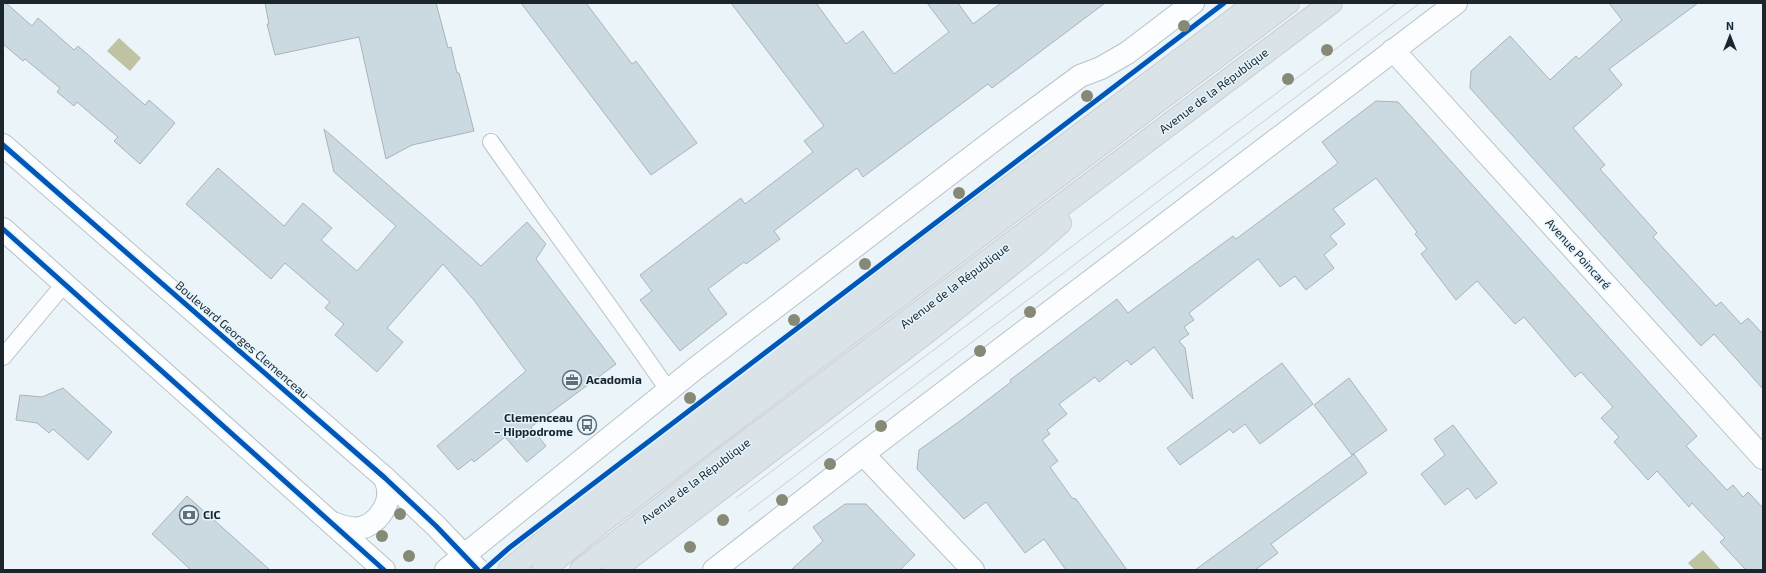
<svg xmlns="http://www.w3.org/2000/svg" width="1766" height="573" font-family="'Exo 2',sans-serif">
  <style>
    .water { fill: #bfc3a1 }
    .building { fill: #cbd9e1; stroke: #aab3b8 }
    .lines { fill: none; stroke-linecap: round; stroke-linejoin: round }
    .service-casing { stroke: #b9c2c7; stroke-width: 18 }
    .minor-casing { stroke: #b9c2c7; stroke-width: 24 }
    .tertiary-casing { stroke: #b9c2c7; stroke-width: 24 }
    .secondary-casing { stroke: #b9c2c7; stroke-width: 24 }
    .primary-casing { stroke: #cacfd2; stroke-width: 24 }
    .service { stroke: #fcfdfe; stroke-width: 16 }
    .minor { stroke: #fcfdfe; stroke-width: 22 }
    .tertiary { stroke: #fcfdfe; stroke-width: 22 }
    .secondary { stroke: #fcfdfe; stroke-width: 22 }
    .primary { stroke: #d9e3e8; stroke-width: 22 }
    .tram { stroke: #cccfd0; stroke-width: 1 }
    .cycleway-casing { stroke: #e5f5ff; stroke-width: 8 }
    .cycleway { stroke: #0057b8; stroke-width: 5 }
    .tree { fill: #858975 }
    .labels { text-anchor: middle; stroke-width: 3; stroke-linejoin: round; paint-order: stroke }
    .street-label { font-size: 12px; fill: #1b252b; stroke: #e5f5ff }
    .poi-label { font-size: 12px; font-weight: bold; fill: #1b252b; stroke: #e5f5ff; text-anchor: start }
  </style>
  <rect width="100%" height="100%" fill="#ebf4f9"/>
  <path class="water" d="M119,38l22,20 -11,13 -23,-20z
    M1703,550l18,20h-26l-7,-7z"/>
  <path class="building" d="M3,3h3l26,23 6,-8 36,32 4,-4 67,59 4,-5 26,23 -35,41 -26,-23 4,-4 -41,-35 -3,4 -17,-14 3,-4 -35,-29 -2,2 -20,-17z
    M265,3h171l12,45 3,-1 6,26h2l15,58 -62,14 -26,14 -27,-122 -84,18 -8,-31h2z
    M521,3h65l46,61 4,-3 61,82 -46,32z
    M731,3h85l30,41 17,-13 31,43 55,-42 -22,-29h31l15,21 28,-21h104l-113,85 -4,-4 -125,93 -6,-9 -83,63 6,8 -34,25 -2,-2 -36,27 19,25 -47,37 -40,-51 12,-9 -12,-16 101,-77 4,6 68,-52 -9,-11 20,-15z
    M1609,3h89l-89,66 13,16 -49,43 32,37 -5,4 57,64 -4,4 63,69 5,-4 20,22 7,-6 15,16v55l-49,-55 -13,12 -231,-258 1,-17 39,-35 40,44 26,-24 3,3 43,-39z
    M1376,101l22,1 299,334 -11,10 41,44 6,-5 10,12 5,-5 15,16v62h-17l-26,-28 5,-4 -33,-35 -3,4 -32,-36 -9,9 -34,-38 5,-5 -18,-19 12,-11 -32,-35 -6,5 -51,-60 -9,7 -38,-43 -21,19 -35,-46 6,-5 -12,-15 2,-2 -41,-54 -43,31 12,15 -15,12 7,8 -13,11 10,13 -28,22 -11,-14 -15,11 -22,-28 -69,54 5,7 -10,7 5,7 -10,7 6,7 8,51 -39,-52 -23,18 -4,-5 -28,22 -4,-5 -36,27 8,10 -20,16 3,4 -8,6 16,21 -8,6 22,31 4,1 51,71h-61l-22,-31 -19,14 -39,-51 -22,17 -47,-50 2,-19 41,-29 51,-39 -1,-2 107,-81 11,14 105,-77 3,3 102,-76 -16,-21z
    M324,129l157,137 46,-44 19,22 -10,15 80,105 -85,63 15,19 -19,16 -22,-25 -31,25 -2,-3 -14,11 -21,-24 89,-75 -53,-72 -30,-35 -56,64 16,14 -26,30 -42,-37 9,-11 -19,-16 5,-6 -45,-39 -14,16 -85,-75 32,-36 66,58 19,-23 29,25 -11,12 36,31 39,-45 -62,-54z
    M1282,363l31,41 -53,40 -15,-20 -12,9 -3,-4 -50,36 -13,-17z
    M1349,378l38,52 -35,25 -38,-50z
    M63,388l49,44 -24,28 -35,-31 -4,4 -12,-10 -21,-3 4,-25 22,2z
    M1453,425l44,58 -21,16 -8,-11 -23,17 -24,-31 24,-19 -11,-16z
    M1354,454l13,19 -96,71 7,9 -23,17h-60z
    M187,496l83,74h-79l-39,-36z
    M845,504h21l49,51 -15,15h-109l32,-29 -10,-14z"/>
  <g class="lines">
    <g class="service-casing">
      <path id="service" d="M491,142c58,83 120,164 177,248
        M3,357l62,-74"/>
    </g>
    <g class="minor-casing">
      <path id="minor" d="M1393,50l370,408
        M863,454l110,116
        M333,523c8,3 18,7 27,5 16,-3 30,-22 28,-38 0,-4 -2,-8 -3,-12"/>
    </g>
    <g class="tertiary-casing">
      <path id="tertiary" d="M446,570l250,-202 311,-238 73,-54 21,-8 26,-15 66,-50
        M714,570l149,-116 593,-451"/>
    </g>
    <g class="secondary-casing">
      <path id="secondary" d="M3,145l382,333 51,48 42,44
        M3,229l381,341"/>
    </g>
    <g class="primary-casing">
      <path id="primary" d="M509,570l77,-63 90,-70 580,-434
        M543,570l60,-49 104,-80 581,-438
        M581,570l144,-112 606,-455
        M614,570l318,-242 101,-81 27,-24"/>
    </g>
    <use href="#service" class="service"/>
    <use href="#minor" class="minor"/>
    <use href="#tertiary" class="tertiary"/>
    <use href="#secondary" class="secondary"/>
    <use href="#primary" class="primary"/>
    <path class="tram" d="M736,498l661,-495
      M749,511l671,-508"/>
    <g class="cycleway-casing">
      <path id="cycleway" d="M3,145l382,333 51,48 42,44
        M3,229l381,341
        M484,570l25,-22 715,-545"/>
    </g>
    <use href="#cycleway" class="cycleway"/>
  </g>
  <g class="tree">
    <circle cx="1184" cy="26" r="6"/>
    <circle cx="1327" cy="50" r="6"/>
    <circle cx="1288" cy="79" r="6"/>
    <circle cx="1087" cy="96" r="6"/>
    <circle cx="959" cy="193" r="6"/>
    <circle cx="865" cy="264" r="6"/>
    <circle cx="1030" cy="312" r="6"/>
    <circle cx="794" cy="320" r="6"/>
    <circle cx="980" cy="351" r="6"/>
    <circle cx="690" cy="398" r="6"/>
    <circle cx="881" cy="426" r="6"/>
    <circle cx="830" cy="464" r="6"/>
    <circle cx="782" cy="500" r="6"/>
    <circle cx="400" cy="514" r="6"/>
    <circle cx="723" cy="520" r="6"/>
    <circle cx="382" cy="536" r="6"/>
    <circle cx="690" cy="547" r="6"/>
    <circle cx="409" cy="556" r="6"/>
  </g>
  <defs>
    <g id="office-ring" transform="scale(1)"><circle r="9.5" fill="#e5f5ff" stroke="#646d73" stroke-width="1.5"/><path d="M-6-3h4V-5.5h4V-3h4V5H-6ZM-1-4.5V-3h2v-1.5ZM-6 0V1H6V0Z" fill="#646d73"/></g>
    <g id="bus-ring" transform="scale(1)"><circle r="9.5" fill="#e5f5ff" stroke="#646d73" stroke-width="1.5"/><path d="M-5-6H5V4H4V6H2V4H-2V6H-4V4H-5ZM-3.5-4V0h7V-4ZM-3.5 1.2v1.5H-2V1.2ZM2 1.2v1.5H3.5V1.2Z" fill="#646d73"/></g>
    <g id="bank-ring" transform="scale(1)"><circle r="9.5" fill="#e5f5ff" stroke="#646d73" stroke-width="1.5"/><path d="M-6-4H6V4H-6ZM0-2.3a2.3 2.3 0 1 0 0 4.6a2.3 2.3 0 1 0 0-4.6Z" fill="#646d73"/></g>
  </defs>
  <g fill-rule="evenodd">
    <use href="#office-ring" x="572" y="380"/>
    <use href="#bus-ring" x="587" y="425"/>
    <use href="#bank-ring" x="189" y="515"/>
  </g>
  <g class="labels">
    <g class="street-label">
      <text transform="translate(1214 91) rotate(-37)" y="4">Avenue de la République</text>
      <text transform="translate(1578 254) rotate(48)" y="4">Avenue Poincaré</text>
      <text transform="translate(955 286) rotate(-37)" y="4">Avenue de la République</text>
      <text transform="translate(242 340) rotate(41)" y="4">Boulevard Georges Clemenceau</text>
      <text transform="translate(696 481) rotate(-37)" y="4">Avenue de la République</text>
    </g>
    <g class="poi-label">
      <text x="586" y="384">Acadomia</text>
      <text x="573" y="422" text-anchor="end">Clemenceau<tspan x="573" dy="14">– Hippodrome</tspan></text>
      <text x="203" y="519">CIC</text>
    </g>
  </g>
  <rect width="1766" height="573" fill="none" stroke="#1b252b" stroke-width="8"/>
  <g transform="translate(1730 36)" stroke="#e5f5ff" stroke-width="3" paint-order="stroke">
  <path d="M0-3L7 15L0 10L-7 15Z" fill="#1b252b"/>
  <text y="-6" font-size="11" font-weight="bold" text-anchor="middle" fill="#1b252b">N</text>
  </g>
</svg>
